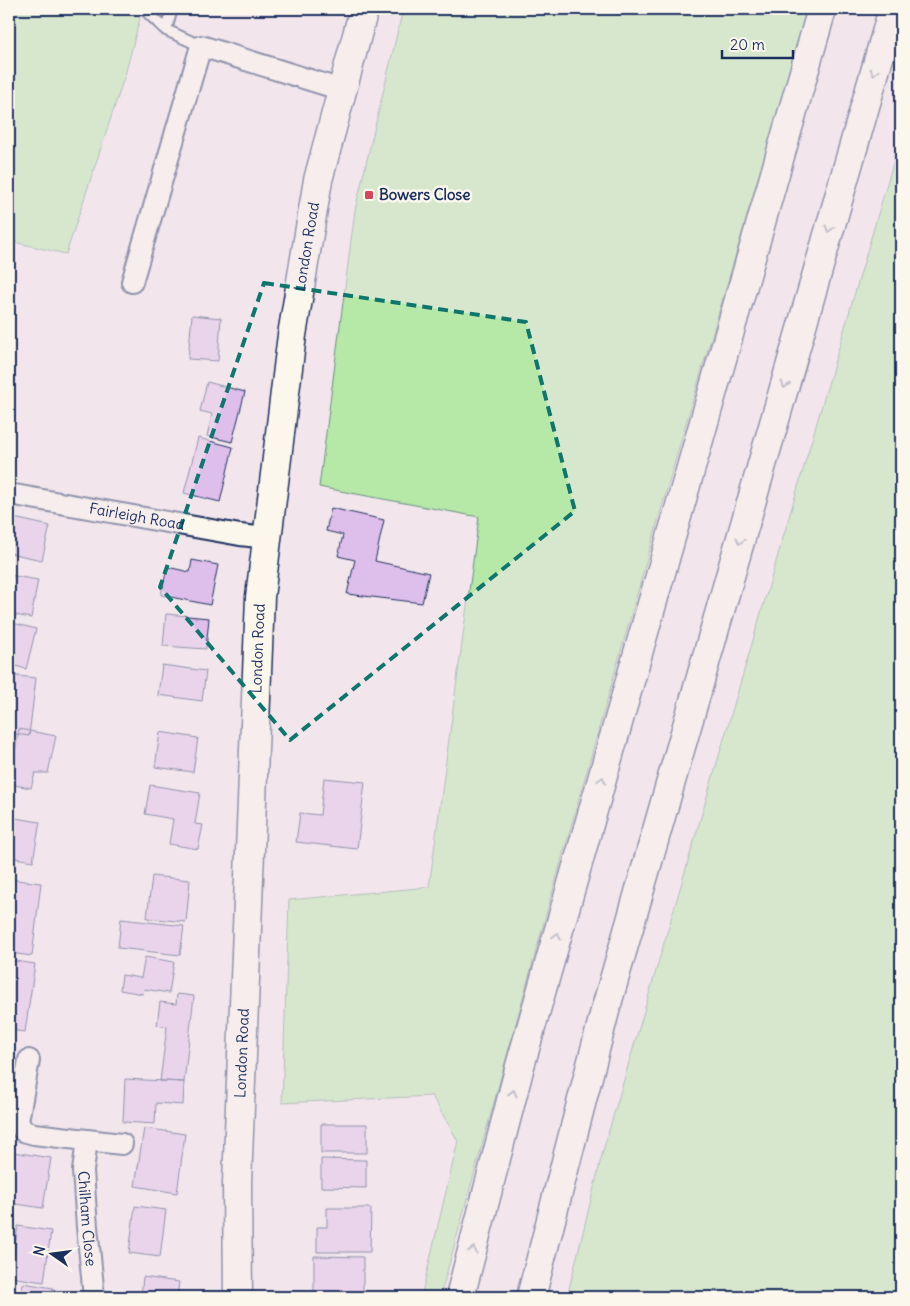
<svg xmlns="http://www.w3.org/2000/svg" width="910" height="1306" font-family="Delius,sans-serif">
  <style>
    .green { fill: #b6e8a8; stroke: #688c83 }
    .building { fill: #debeeb; stroke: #1b2f5e }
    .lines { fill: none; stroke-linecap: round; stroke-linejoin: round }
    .service-casing { stroke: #1b2f5e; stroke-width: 14 }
    .minor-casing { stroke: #1b2f5e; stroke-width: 24 }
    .secondary-casing { stroke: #1b2f5e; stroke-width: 31 }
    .trunk-casing { stroke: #1b2f5e; stroke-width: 31 }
    .service { stroke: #fbf7ec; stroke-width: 10 }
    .minor { stroke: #fbf7ec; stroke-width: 20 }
    .secondary { stroke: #fbf7ec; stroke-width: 28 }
    .trunk { stroke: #fbf7ec; stroke-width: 28 }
    .oneway { stroke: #8b93a5 }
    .marked { fill: none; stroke: #0f766e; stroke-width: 4; stroke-dasharray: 10 6; stroke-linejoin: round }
    .poi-dot { fill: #d1495b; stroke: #fbf7ec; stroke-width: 2 }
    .labels { text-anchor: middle; stroke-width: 5; stroke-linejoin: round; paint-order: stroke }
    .poi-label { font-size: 15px; font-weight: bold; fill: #1b2f5e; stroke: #fbf7ec; text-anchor: start }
    .street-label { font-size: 15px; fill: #1b2f5e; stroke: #fbf7ec }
  </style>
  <rect width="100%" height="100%" fill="#f2e6ec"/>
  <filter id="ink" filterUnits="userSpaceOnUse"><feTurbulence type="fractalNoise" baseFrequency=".02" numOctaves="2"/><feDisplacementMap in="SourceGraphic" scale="10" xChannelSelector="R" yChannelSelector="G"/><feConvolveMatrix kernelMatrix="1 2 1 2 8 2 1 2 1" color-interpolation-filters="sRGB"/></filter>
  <g filter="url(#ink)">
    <path class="green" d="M9,9h112l19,9 -15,57 -59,179 -57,-13z
      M403,9h405l-133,452 -126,443 -109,393h-19l37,-156 -26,-45 -150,7 7,-203 140,-13 50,-370 -160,-30 36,-277z
      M901,136v1161h-334l36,-146z"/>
    <path class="building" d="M192,315l29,3 -3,43 -30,-2z
      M207,382l38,10 -13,50 -25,-6 5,-22 -12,-3z
      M198,438l35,9 -13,55 -36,-9z
      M331,508l53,12 -9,41 54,12 -7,30 -75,-9 8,-34 -17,-4 5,-21 -17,-4z
      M14,518l36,8 -8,34 -33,-7v-14z
      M192,560l26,5 -8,40 -49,-10 6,-28 23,5z
      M9,575l29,5 -7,38 -22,-4z
      M166,614l43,4 -3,31 -43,-3z
      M9,622l27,7 -10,40 -17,-5z
      M162,665l44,6 -4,30 -44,-6z
      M9,675l27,3 -7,58 -20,-3z
      M19,729l37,7 -8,37h-13l-4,15 -22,-4z
      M160,732l38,6 -5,34 -38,-5z
      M324,778l41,4 -8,67 -61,-7 4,-29 20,2z
      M150,785l50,8 -5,31 8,1 -5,24 -29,-5 4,-25 -28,-5z
      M9,817l31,5 -7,39 -24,-4z
      M152,876l38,4 -4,42 -39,-4z
      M9,879l32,4 -9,73 -23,-3z
      M121,919l63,7 -4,29 -62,-7z
      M145,957l29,5 -5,31 -25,-4 -1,5 -23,-4 2,-15 19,3z
      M9,960l26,4 -10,68 -16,-2z
      M177,994l17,2 -10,86 -24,-1 7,-54 -10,-2 3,-23 16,2z
      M125,1079l59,3 -1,23 -27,-2 -1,21 -32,-2z
      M321,1124h46v29h-46z
      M144,1128l41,6 -8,59 -42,-7z
      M13,1152l38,6 -8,50 -34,-5v-24z
      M321,1159l45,1v28l-45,-1z
      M135,1206l31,4 -6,47 -31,-4z
      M327,1208h44l-1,44h-53v-25h10z
      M18,1226l33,5 -7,51 -34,-5z
      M314,1256l49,1v38h-49z
      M143,1277l36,5 -2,15h-36z
      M23,1283l30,5 -1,9h-31z
      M709,1292l43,2v3h-43z"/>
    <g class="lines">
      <g class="service-casing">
        <path id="service" d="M144,9l22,21 35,16
          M166,30l6,-21"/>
      </g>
      <g class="minor-casing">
        <g id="minor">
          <path d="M132,282l69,-236 141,44"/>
          <path id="s1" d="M9,494l231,41 27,3"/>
          <path d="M29,1060l-11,61 5,10 11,3 88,10"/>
          <path id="s2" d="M87,1140l-4,31 4,56 7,70"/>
        </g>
      </g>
      <g class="secondary-casing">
        <g id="secondary">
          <path id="s3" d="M238,1297l-1,-114 23,-586 32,-262 26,-155 46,-171"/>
        </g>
      </g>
      <g class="trunk-casing">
        <path id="trunk" d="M460,1297l60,-231 302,-1057
          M531,1297l74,-286 288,-1002"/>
      </g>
      <use href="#service" class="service"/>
      <use href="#minor" class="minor"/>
      <use href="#secondary" class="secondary"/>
      <use href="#trunk" class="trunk"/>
    </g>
    <defs><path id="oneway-chevron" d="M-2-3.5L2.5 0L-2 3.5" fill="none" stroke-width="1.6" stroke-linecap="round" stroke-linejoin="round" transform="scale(1.25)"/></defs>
    <g class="oneway">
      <use href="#oneway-chevron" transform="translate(874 72) rotate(106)"/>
      <use href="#oneway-chevron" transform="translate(829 229) rotate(106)"/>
      <use href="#oneway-chevron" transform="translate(785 385) rotate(106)"/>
      <use href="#oneway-chevron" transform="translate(740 541) rotate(106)"/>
      <use href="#oneway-chevron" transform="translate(602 780) rotate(-74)"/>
      <use href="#oneway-chevron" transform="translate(557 936) rotate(-74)"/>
      <use href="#oneway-chevron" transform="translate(513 1093) rotate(-76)"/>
      <use href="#oneway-chevron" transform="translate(473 1250) rotate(-76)"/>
    </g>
  </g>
  <path d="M0 0H910V1306H0ZM264,283l262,39 49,189 -285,229 -130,-153z" fill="#f2e6ec" fill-opacity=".55" fill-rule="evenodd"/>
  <path class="marked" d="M264,283l262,39 49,189 -285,229 -130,-153z"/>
  <rect class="poi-dot" x="364" y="190" width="10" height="10" rx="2.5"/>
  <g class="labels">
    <g class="poi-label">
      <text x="379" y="200">Bowers Close</text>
    </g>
    <g class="street-label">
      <text dy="5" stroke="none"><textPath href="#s3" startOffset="1054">London Road</textPath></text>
      <text dy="5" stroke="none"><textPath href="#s1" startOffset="130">Fairleigh Road</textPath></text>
      <text dy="5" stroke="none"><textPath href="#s3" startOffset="649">London Road</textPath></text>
      <text dy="5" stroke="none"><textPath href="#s3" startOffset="244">London Road</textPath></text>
      <text dy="5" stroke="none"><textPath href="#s2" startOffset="79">Chilham Close</textPath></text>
    </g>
  </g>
  <rect width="910" height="1306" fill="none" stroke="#fbf7ec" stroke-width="30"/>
  <rect x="15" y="15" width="880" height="1276" fill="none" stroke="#1b2f5e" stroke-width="2" filter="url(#ink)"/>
  <g transform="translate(52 1254) rotate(284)" stroke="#fbf7ec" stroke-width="4" paint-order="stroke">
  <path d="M0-4L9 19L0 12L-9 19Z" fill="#1b2f5e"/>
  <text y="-8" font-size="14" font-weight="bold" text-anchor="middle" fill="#1b2f5e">N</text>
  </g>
  <path d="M722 50v8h71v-8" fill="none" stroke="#1b2f5e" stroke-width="2.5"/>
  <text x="730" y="50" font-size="15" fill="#1b2f5e" stroke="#fbf7ec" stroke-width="4" paint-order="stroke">20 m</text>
</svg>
